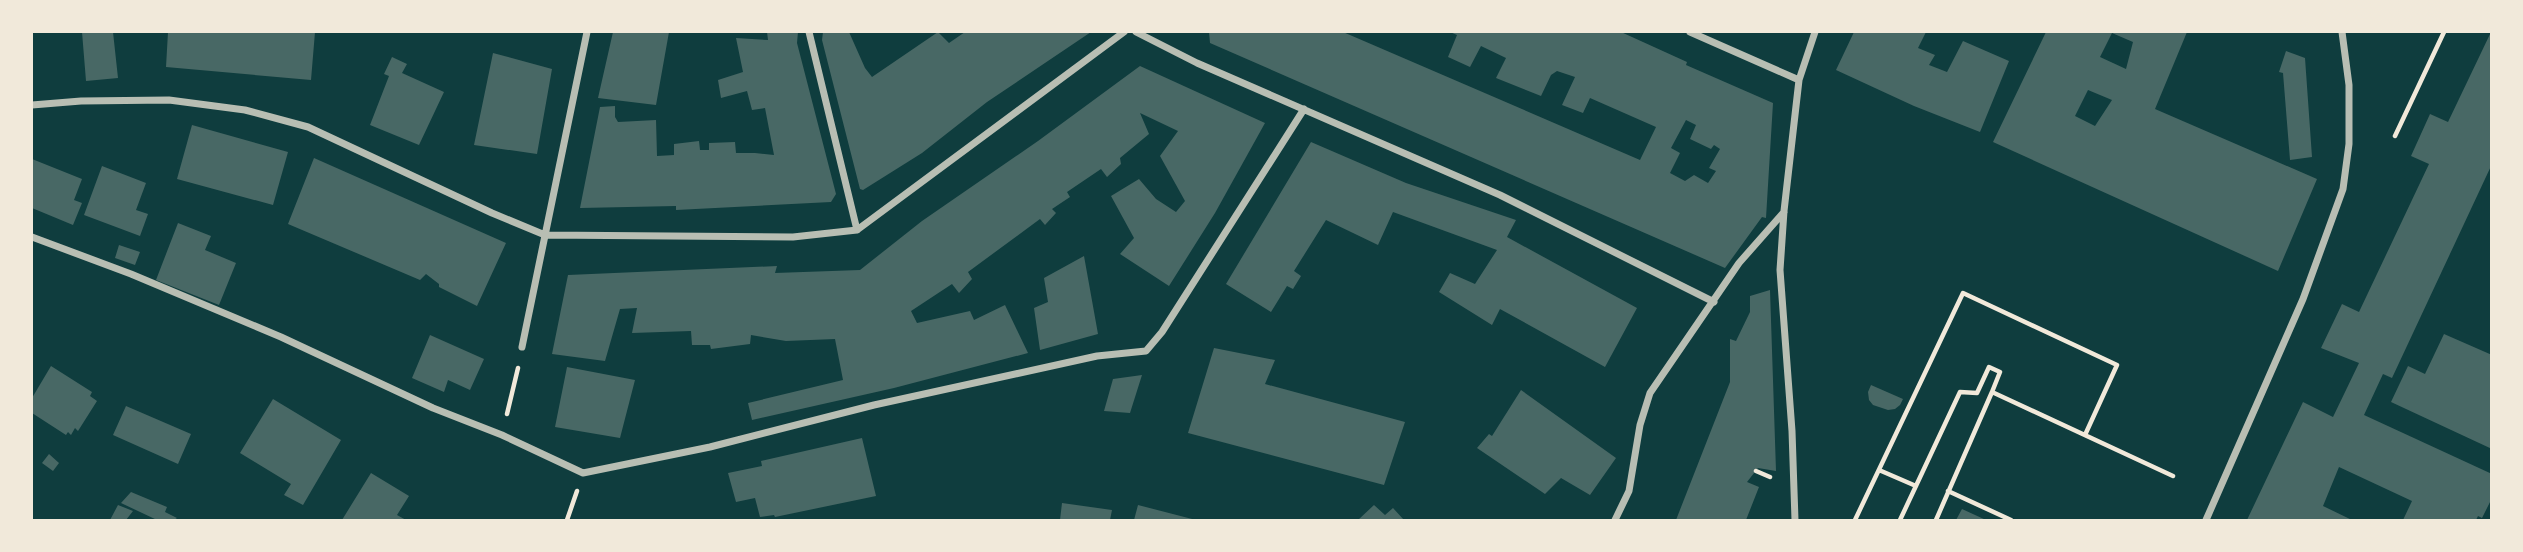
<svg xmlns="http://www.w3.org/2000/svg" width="2523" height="552" font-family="Barlow,sans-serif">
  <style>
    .building { fill: #486865; fill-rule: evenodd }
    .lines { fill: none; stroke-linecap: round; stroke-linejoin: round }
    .path { stroke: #f1e9da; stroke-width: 4.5 }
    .minor { stroke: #b8beb3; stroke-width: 7 }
  </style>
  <rect width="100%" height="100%" fill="#0f3d3e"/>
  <path class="building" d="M82,32h31l5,46 -32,3z
    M168,32h147l-4,48 -145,-13z
    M613,32h56l-13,73 -58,-7z
    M767,32h31l-1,11 39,151 -5,8 -155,8v-4l-96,2 20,-101 15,-1v11l3,5 38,-2 1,36 17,-1v-11l25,-3 1,9h9v-7l26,-1 1,11h19l19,2 -9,-47 -13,2 -5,-19 -26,7 -3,-18 25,-8 -7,-34 32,2z
    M823,32h26l16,36 7,9 66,-45 11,11 16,-11h126l-104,70 -65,51 -59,37 -3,-1 -38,-149z
    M1209,32h134l297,128 16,-33 -66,-29 -7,15 -21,-8 13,-28 -18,-6 -6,4 -10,21 -45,-18 10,-20 -25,-12 -11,21 -22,-10 9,-22 -7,-3h171l66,30 -1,3 87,38 -7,115 -4,-1 -37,51 -515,-225zM1686,120l10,5 -6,14 21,10 3,-4 6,4 -11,19 7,3 -8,12 -14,-8 -9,6 -15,-8 10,-20 -9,-5z
    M1854,32h72l-8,16 17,7 -6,10 18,7 16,-31 46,20 -29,71 -66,-26 -78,-36z
    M2046,32h141l-32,77 162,70 -39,92 -285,-129zM2112,33l21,9 -7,27 -26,-12zM2088,90l24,10 -17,26 -20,-10z
    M2491,32l1,132 -100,214 -9,-4 -19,41 128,59v24l-10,20 -4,-2 -2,4h-73l9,-19 -73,-34 -16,39 29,14h-105l56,-118 30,15 26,-54 -38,-15 21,-44 17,8 70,-148 -18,-8 19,-42 18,8z
    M2286,51l19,7 7,99 -22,3 -7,-87 -4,-1z
    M493,53l59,16 -15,85 -63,-9z
    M392,57l15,7 -5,9 42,19 -25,53 -49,-20 19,-49 -5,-2z
    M1140,66l125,57 -50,90 -46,73 -49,-32 14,-16 -23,-42 28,-17 17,20 20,13 9,-11 -25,-45 18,-25 -38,-18 9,21 -29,24 1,6 -14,13 -6,-8 -34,23 3,5 -18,12 4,4 -11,12 -5,-6 -72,53 4,7 -13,14 -7,-9 -41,27 6,12 53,-12 4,9 31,-15 23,48 -134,35 -142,32 -4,-17 95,-23 -8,-41 -49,2 -35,-6 -1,9 -39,5 -1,-4h-18l-1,-14 -59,2 5,-25 -17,1 -15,52 -53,-7 16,-79 209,-9 -2,7 85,-3 62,-49 116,-80z
    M192,125l96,27 -15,53 -96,-26z
    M1311,142l95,41 110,37 -9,17 130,71 -32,59 -105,-58 -8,16 -53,-33 11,-19 25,11 22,-34 -104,-38 -15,33 -52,-25 -32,51 7,5 -8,13 -6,-3 -16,26 -45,-28z
    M314,158l192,85 -29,63 -38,-19v-3l-13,-10 -6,6 -132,-56z
    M32,159l50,20 -8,21 8,3 -9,22 -41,-17z
    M102,166l44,17 -10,27 12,4 -8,22 -56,-21z
    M178,223l33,13 -6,14 31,13 -17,42 -63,-25z
    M119,245l21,7 -5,13 -20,-7z
    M1084,256l14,78 -58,16 -6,-42 14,-6 -4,-24z
    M1770,290l6,181 -18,-3 -11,14 12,5 -13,33h-70l54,-138v-43l6,2 14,-29v-16z
    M2444,334l48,21v94l-101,-47 17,-36 17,8z
    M430,335l54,24 -14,31 -22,-10 -4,12 -32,-14z
    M1214,348l61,12 -10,24 140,38 -21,63 -196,-52z
    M51,366l41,26 -2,4 7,5 -19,30 -3,-3 -4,7 -3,-3 -2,3 -34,-22v-15z
    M567,367l68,13 -15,58 -65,-11z
    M1142,375l-12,38 -26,-2 9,-32z
    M1871,385l32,14 -3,6 -5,4 -7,1 -15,-5 -4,-5 -1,-8z
    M1521,390l95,68 -26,37 -29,-17 -16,16 -68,-46 12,-14 3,2z
    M273,399l68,41 -38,65 -19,-10 7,-11 -51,-31z
    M126,406l65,28 -13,30 -65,-29z
    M862,438l14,58 -101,21 -1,-2 -14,2 -5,-19 -19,4 -8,-29 34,-7 -1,-5z
    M49,454l10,9 -6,8 -11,-8z
    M371,473l38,23 -12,19 9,5h-64z
    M131,492l36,15 -2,5 12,6 -3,2h-17l-36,-17z
    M1062,503l50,7 -2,10h-50z
    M118,505l15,6 -7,9h-16z
    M1138,505l58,15h-62z
    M1374,505l11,10 8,-7 11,12h-46z
    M1962,509l24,11h-30z"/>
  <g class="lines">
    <path class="path" d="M2395,136l49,-104
      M507,414l11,-46
      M1879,470l37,16
      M1756,471l14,6
      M1948,491l63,29
      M567,520l10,-29
      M1855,520l108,-227 154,72 -32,70
      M1900,520l60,-128 17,1 12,-26 11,5 -8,20
      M1936,520l56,-128 181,84"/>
    <path class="minor" d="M809,32l48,198
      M1136,32l61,31 303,132 214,107
      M1690,32l109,48
      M32,105l49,-4 88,-1 76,10 63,17 184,86 53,22 248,2 64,-7 267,-198
      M32,237l99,37 150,63 152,71 69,27 81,38 127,-26 164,-42 223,-49 49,-5 16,-19 142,-223
      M522,347l65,-315
      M1615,520l14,-29 11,-66 10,-32 89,-130 45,-51
      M1795,520l-3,-89 -12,-161 4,-59 15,-131 16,-48
      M2206,520l97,-221 40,-110 6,-45v-59l-7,-53"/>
  </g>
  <rect width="2523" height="552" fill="none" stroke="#f1e9da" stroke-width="66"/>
</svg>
